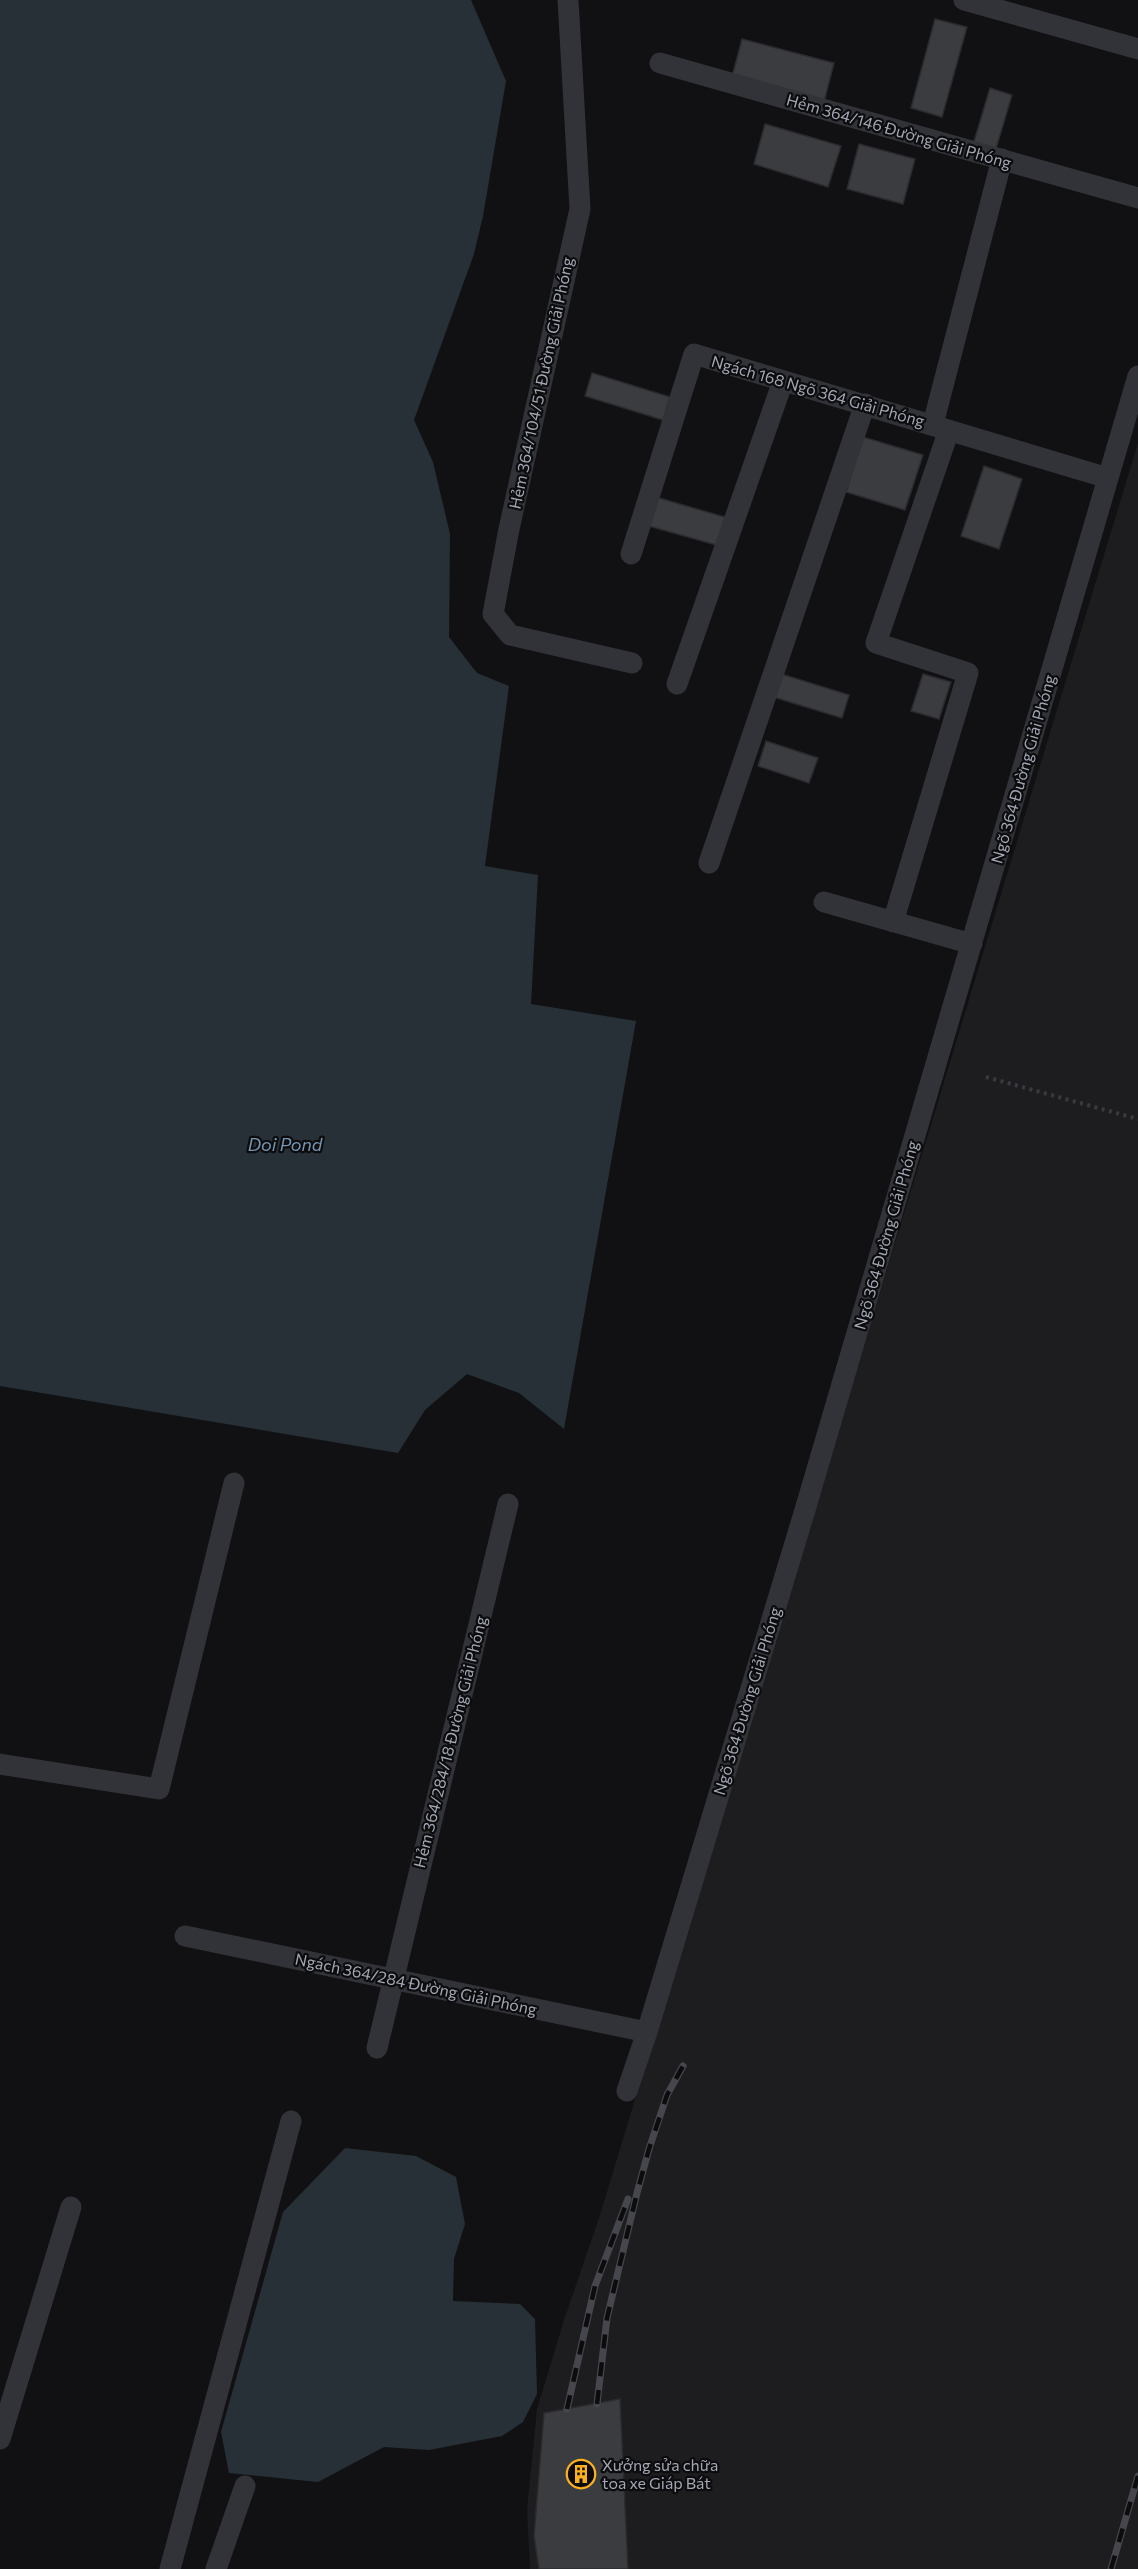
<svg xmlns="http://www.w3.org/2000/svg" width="1138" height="2569" font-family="Commissioner,sans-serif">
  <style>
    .built { fill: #1d1d20 }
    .water { fill: #273037 }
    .building { fill: #3b3c40; stroke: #2b2b2f; stroke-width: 1.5 }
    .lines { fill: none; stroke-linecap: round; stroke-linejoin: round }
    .path { stroke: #383a3f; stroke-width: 4; stroke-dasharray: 3 4.5; stroke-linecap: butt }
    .lane { stroke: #323338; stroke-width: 21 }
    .rail-casing { stroke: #45474d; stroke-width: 7 }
    .rail { stroke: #0c0c0e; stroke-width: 4.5; stroke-dasharray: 14; stroke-linecap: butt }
    .labels { text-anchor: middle; stroke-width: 4.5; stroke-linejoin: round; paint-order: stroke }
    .street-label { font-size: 16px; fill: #a2a7b4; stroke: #0c0c0e }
    .poi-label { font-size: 16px; fill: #a2a7b4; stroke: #0c0c0e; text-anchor: start }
    .water-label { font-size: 18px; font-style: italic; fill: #7696b2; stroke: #0c0c0e }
  </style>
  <rect width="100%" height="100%" fill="#111113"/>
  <path class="built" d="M1138,443v2126h-608l-3,-60 10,-100 27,-89 35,-102z"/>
  <path class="water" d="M0,0h471l35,81 -23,135 -9,38 -60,166 19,42 17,72 -1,103 28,36 32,13 -24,180 53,9 -7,129 105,17 -72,408 -45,-36 -52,-19 -42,36 -27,43 -398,-67z
    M345,2148l71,8 40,21 9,47 -11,35 -1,42 67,3 15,15 2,75 -14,28 -21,14 -73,14 -45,-3 -66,35 -89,-9 -8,-41 62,-220z"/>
  <path class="building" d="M935,19l32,8 -25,90 -31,-9z
    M742,39l92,24 -10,39 -92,-25z
    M990,88l22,7 -17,57 -22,-7z
    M765,124l76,22 -13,41 -74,-23z
    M859,144l56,15 -12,45 -56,-15z
    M592,373l78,24 -7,23 -78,-24z
    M863,437l60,18 -18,55 -59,-18z
    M984,466l38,13 -23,70 -38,-13z
    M652,496l76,22 -8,28 -75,-21z
    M778,673l71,22 -7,23 -72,-22z
    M923,674l28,8 -12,37 -28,-8z
    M766,741l52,17 -9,25 -51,-17z
    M620,2399l8,170h-89l-5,-33 10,-123z"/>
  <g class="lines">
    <path class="path" d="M986,1077l152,42"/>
    <path class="lane" d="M568,0l12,209 -71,320 -16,85 17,21 122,28
      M964,0l174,49
      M660,63l478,135
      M933,424l69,-265
      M631,554l63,-200 414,124
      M677,684l106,-303
      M709,863l156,-459
      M824,902l148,42
      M893,922l75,-249 -92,-30 73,-213
      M0,1764l159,25 75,-306
      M185,1936l462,96
      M377,2048l131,-544
      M627,2091l20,-59 158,-522 333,-1134
      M0,2439l71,-232
      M170,2569l121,-448
      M216,2569l29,-83"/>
    <g class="rail-casing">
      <path id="rail" d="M597,2404l10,-86 30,-125 12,-44 18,-54 16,-29
        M567,2409l28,-123 33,-87
        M1111,2569l27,-93"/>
    </g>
    <use href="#rail" class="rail"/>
  </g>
  <defs>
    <g id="building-ring" transform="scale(1.5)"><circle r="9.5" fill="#0c0c0e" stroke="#fbb021" stroke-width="1.5"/><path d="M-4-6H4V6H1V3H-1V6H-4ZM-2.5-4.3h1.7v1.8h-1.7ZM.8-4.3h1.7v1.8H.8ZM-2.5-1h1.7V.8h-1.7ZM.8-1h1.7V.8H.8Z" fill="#fbb021"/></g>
  </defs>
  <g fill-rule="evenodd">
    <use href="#building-ring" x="581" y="2474"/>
  </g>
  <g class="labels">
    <g class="street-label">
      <text transform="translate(899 131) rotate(16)" y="6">Hẻm 364/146 Đường Giải Phóng</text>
      <text transform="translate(541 383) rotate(-78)" y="6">Hẻm 364/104/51 Đường Giải Phóng</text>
      <text transform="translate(818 391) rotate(16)" y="6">Ngách 168 Ngõ 364 Giải Phóng</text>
      <text transform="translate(1023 769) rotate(-74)" y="6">Ngõ 364 Đường Giải Phóng</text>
      <text transform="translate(886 1235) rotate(-74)" y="6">Ngõ 364 Đường Giải Phóng</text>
      <text transform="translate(747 1701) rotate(-73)" y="6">Ngõ 364 Đường Giải Phóng</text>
      <text transform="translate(450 1742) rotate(-76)" y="6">Hẻm 364/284/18 Đường Giải Phóng</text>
      <text transform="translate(416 1984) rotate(12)" y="6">Ngách 364/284 Đường Giải Phóng</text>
    </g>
    <g class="poi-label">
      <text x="602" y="2471">Xưởng sửa chữa<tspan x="602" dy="18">toa xe Giáp Bát</tspan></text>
    </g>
    <g class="water-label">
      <text x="285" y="1151">Doi Pond</text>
    </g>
  </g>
</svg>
